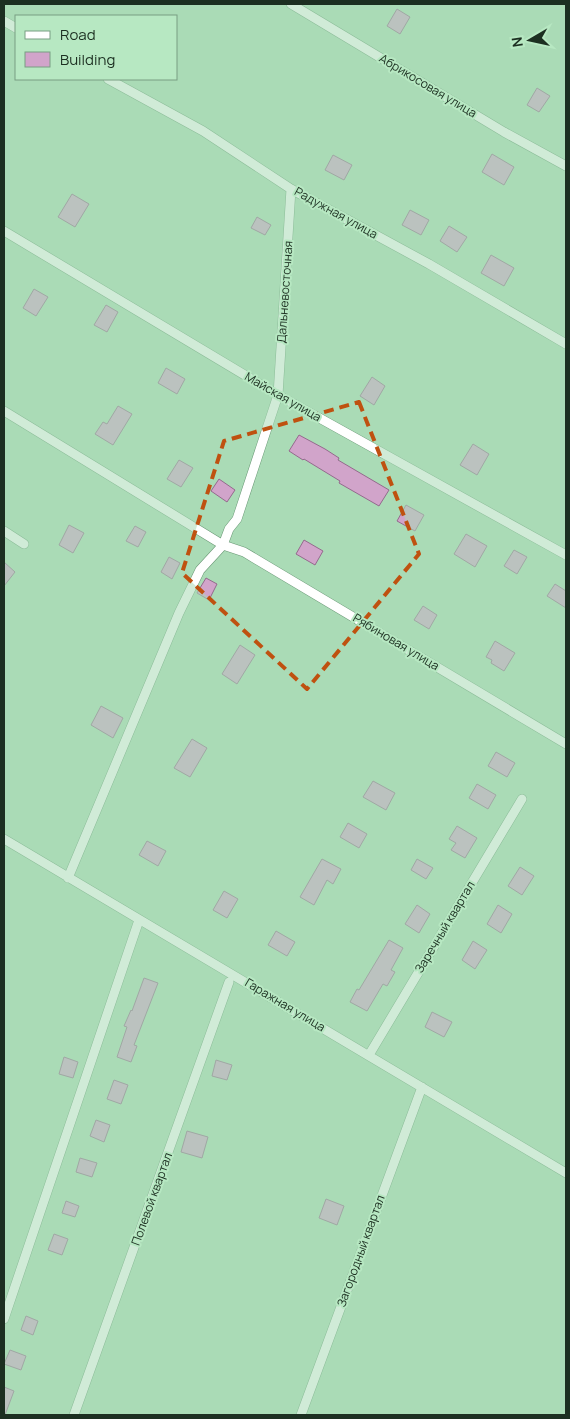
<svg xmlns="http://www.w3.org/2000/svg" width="570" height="1419" font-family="Manrope,sans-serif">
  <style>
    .building { fill: #d1a4ca; stroke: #946a8d }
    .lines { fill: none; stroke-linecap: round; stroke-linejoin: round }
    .minor-casing { stroke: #699875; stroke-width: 10 }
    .minor { stroke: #fff; stroke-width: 9 }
    .marked { fill: none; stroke: #bf5110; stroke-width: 4; stroke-dasharray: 10 6; stroke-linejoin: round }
    .labels { text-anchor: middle; stroke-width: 4; stroke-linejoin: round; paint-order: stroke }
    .street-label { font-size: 12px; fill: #1c2f21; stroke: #b7e8c2 }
  </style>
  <rect width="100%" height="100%" fill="#aadbb6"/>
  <path class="building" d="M397,9l13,8 -10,17 -13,-8z
    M537,88l13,8 -11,16 -12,-7z
    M492,154l22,13 -10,18 -22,-13z
    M333,155l19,10 -8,15 -19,-10z
    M72,194l17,10 -14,23 -17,-10z
    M410,210l19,10 -8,15 -19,-10z
    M257,217l14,8 -6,10 -14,-7z
    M449,226l18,11 -10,15 -17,-11z
    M491,255l23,13 -10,18 -23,-13z
    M34,289l14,8 -12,19 -13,-8z
    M106,305l12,7 -11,20 -13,-7z
    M166,368l19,11 -8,15 -19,-11z
    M372,377l13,9 -11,19 -14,-9z
    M118,406l14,8 -19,31 -18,-11 8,-12 4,2z
    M299,435l26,14 14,9 -1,2 51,30 -10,16 -40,-23 1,-2 -36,-22 -1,1 -14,-9z
    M473,444l16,10 -12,21 -17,-10z
    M179,460l14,8 -12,19 -14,-8z
    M219,479l16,11 -8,12 -16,-11z
    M406,505l18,10 -9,16 -18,-10z
    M69,525l15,8 -11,20 -14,-8z
    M135,526l11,6 -8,15 -12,-6z
    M466,534l21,12 -12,21 -21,-13z
    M304,540l19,11 -8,14 -19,-11z
    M514,550l13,7 -10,17 -13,-8z
    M169,557l11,6 -8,16 -11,-7z
    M4,562l11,10 -11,14z
    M206,578l11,6 -8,16 -12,-7z
    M555,584l11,7v17l-19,-12z
    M423,606l14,9 -8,14 -15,-9z
    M495,641l20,12 -11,18 -13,-8 1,-3 -6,-3z
    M240,645l15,10 -18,29 -15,-10z
    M101,706l22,12 -10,20 -22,-13z
    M192,739l15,9 -17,29 -16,-9z
    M496,752l19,11 -8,14 -19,-11z
    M373,781l22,12 -9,17 -23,-13z
    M477,784l19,11 -8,14 -19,-11z
    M348,823l19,11 -8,14 -19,-11z
    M457,826l20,12 -12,20 -14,-8 5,-7 -7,-4z
    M147,841l19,10 -8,15 -19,-11z
    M322,859l19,10 -8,15 -6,-4 -13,25 -14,-8z
    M417,859l16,9 -7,11 -15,-9z
    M520,867l14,9 -12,19 -14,-9z
    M224,891l14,8 -11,19 -14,-8z
    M417,905l13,9 -11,19 -14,-9z
    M498,905l14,9 -11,19 -14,-9z
    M276,931l19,11 -8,14 -19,-11z
    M389,940l14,8 -12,22 4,2 -8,14 -4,-2 -16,27 -17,-9 7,-13 2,1z
    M473,941l14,9 -12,19 -13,-9z
    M144,978l14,5 -24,62 3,1 -6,16 -14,-5 10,-30 -3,-1 7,-16 1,1z
    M432,1012l20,10 -8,15 -19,-10z
    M64,1057l14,5 -5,16 -14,-4z
    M216,1060l16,5 -5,15 -15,-4z
    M114,1080l14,5 -7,19 -14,-5z
    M96,1120l14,5 -6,17 -14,-6z
    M187,1131l21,6 -6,21 -21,-6z
    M80,1158l17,5 -5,14 -16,-5z
    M326,1199l18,7 -7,19 -18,-7z
    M66,1201l13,5 -4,11 -13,-4z
    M54,1234l14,5 -6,16 -14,-5z
    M26,1316l12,5 -5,14 -12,-5z
    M10,1350l16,6 -5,14 -17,-6z
    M4,1387l10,4 -9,24h-1z"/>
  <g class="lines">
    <g class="minor-casing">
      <path id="minor" d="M291,4l213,128 62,34
        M4,21l12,7
        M108,79l95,52 88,58 138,75 137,80
        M4,231l274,164 288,160
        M4,411l219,134 6,-16 8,-10 41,-124 13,-206
        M4,531l20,13
        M4,839l562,334
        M68,878l111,-265 21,-43 23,-25 21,7 322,192
        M369,1055l153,-256
        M4,1319l135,-399
        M74,1415l155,-433
        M301,1415l121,-328"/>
    </g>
    <use href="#minor" class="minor"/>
  </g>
  <path d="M0 0H570V1419H0ZM359,402l60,152 -112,135 -125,-116 42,-132z" fill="#aadbb6" fill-opacity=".55" fill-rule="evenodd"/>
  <path class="marked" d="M359,402l60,152 -112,135 -125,-116 42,-132z"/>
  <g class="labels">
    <g class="street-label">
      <text transform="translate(428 86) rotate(31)" y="4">Абрикосовая улица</text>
      <text transform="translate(336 213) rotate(29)" y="4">Радужная улица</text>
      <text transform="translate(285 292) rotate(-86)" y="4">Дальневосточная</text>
      <text transform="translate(283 397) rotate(30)" y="4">Майская улица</text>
      <text transform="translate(396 642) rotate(31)" y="4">Рябиновая улица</text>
      <text transform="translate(445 927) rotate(-59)" y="4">Заречный квартал</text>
      <text transform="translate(285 1005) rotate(31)" y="4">Гаражная улица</text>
      <text transform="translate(152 1199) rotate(-70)" y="4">Полевой квартал</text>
      <text transform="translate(361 1251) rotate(-70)" y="4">Загородный квартал</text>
    </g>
  </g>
  <rect width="570" height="1419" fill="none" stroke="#1c2f21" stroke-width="10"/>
  <rect x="15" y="15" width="162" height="65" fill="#b7e8c2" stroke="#799e82"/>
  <rect x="25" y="31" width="25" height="8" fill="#ffffff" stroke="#799e82"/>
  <text x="60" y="40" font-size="15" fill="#1c2f21">Road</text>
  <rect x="25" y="52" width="25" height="15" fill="#d1a4ca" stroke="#799e82"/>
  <text x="60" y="65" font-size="15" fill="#1c2f21">Building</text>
  <g transform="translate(530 40) rotate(261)" stroke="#b7e8c2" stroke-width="4" paint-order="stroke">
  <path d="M0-4L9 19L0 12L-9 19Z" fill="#1c2f21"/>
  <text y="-8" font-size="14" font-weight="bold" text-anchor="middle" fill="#1c2f21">N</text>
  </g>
</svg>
